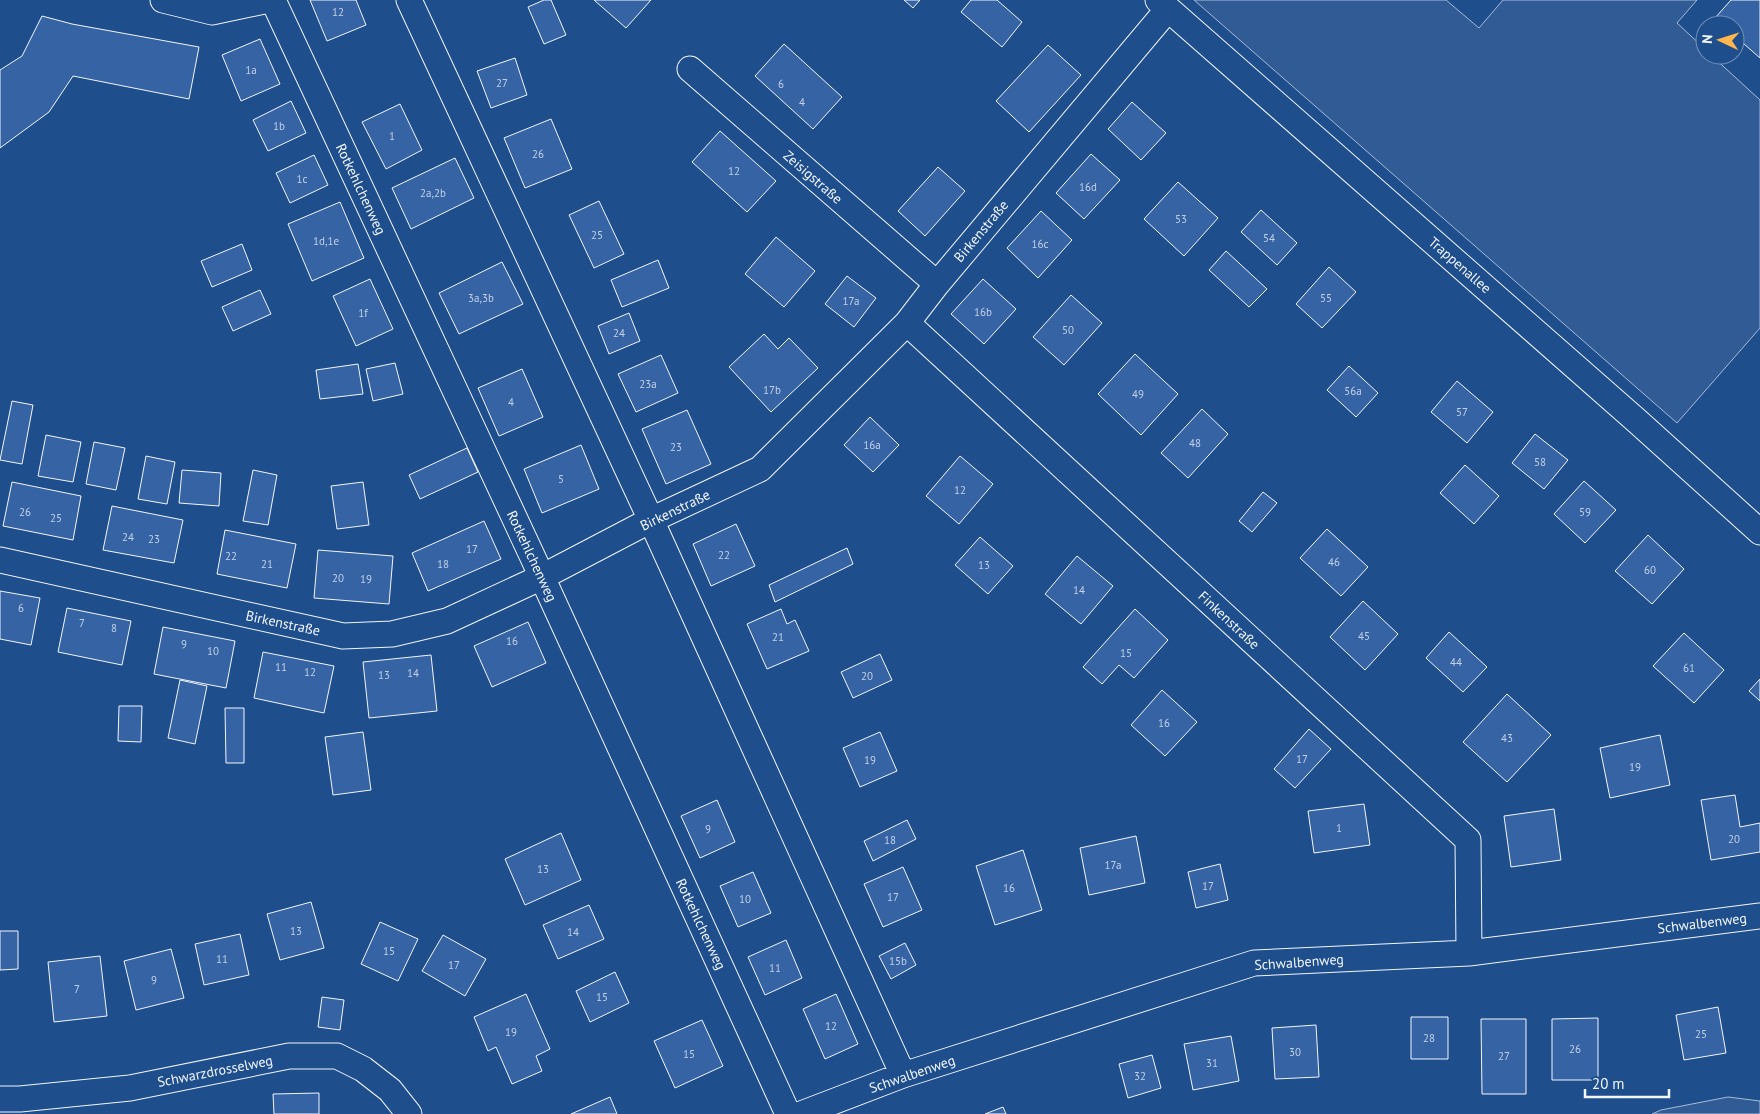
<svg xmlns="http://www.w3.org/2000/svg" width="1760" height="1114" font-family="'PT Sans',sans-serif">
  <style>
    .built { fill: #305b95; stroke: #a8bbd7 }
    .building { fill: #3563a3; stroke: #f2f6ff }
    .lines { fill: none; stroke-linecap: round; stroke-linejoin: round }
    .street-casing { stroke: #f2f6ff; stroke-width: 27 }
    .street { stroke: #1f4e8c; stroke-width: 25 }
    .labels { text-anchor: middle; stroke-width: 4; stroke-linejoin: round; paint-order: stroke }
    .number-label { font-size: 11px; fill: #c3d1e8 }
    .street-label { font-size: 14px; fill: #f2f6ff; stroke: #1f4e8c }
  </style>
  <rect width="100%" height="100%" fill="#1f4e8c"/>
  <path class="built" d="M1194,0h252l33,28 24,-28h194l-20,23 28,26v6h6l49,45v228l-83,95z
    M1728,1097l32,4v13h-108l9,-4z"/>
  <path class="building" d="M310,0h46l10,25 -39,16z
    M544,0h7l15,35 -22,9 -16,-37z
    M594,0h57l-25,28z
    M904,0h16l-7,8z
    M971,0h26l25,22 -20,25 -41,-35z
    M1731,0h29v58l-25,-22v-11h-12l-8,-7z
    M42,16l30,8 127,23 -10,52 -116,-23 -24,36 -49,36v-78l22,-14z
    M260,39l20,45 -39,17 -19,-46z
    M784,44l58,53 -29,32 -58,-53z
    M1048,45l33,30 -52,57 -33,-31z
    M515,58l12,37 -36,13 -14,-37z
    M291,101l15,32 -38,18 -15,-31z
    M1132,102l34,31 -25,27 -33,-31z
    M400,104l22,46 -36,19 -24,-47z
    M551,119l21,50 -47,19 -21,-50z
    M720,131l56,50 -29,31 -55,-50z
    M1091,154l29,26 -36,39 -28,-26z
    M314,155l14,30 -38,18 -14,-30z
    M455,158l19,40 -63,31 -19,-41z
    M938,167l27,24 -40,45 -27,-25z
    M1178,182l40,36 -34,38 -40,-37z
    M599,201l25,53 -30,14 -25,-53z
    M340,202l24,56 -52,23 -24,-57z
    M1261,210l36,33 -20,22 -36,-33z
    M1041,211l31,29 -34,38 -31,-30z
    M776,237l39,34 -31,36 -39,-33z
    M242,244l10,26 -40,17 -11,-26z
    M1226,251l41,38 -18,18 -40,-37z
    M658,260l11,28 -47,19 -11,-27z
    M502,262l21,42 -64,30 -20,-41z
    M1329,267l27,25 -34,36 -26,-24z
    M847,276l29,22 -22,29 -29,-23z
    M370,279l23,50 -37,17 -23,-50z
    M983,279l33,30 -32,35 -33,-30z
    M260,290l11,24 -38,17 -11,-24z
    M1071,295l31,28 -38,42 -31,-28z
    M629,313l11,28 -31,13 -11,-28z
    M764,334l14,15 11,-11 29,30 -47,44 -42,-45z
    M1135,354l43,40 -37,41 -43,-41z
    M661,355l17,38 -42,19 -18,-38z
    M395,363l8,31 -30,7 -7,-32z
    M358,364l5,30 -43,5 -4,-29z
    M1349,366l29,27 -22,24 -29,-27z
    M522,369l21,48 -44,19 -21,-48z
    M1457,381l36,31 -26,31 -36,-31z
    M12,401l21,4 -11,59 -22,-4z
    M1202,409l26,25 -40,44 -27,-25z
    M687,410l24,54 -45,20 -24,-55z
    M870,417l29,28 -26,27 -29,-27z
    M1535,434l33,26 -24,29 -32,-26z
    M46,435l35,7 -8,40 -35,-6z
    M94,442l31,6 -9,42 -30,-6z
    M581,445l18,44 -57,24 -18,-44z
    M467,448l11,24 -58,27 -11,-24z
    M146,456l29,6 -8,42 -29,-5z
    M960,456l33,28 -34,40 -33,-28z
    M1465,465l34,31 -25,28 -34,-31z
    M182,470l39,3 -2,33 -40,-3z
    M253,470l24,5 -9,50 -25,-4z
    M1584,481l32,29 -31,33 -31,-29z
    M12,482l69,14 -8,44 -70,-14z
    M363,482l6,43 -32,4 -6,-43z
    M1263,492l14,11 -25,29 -13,-11z
    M112,506l71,14 -9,43 -71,-13z
    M484,521l17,38 -73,32 -16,-38z
    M736,524l19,42 -44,20 -18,-42z
    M1327,529l41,38 -27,29 -41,-38z
    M225,530l71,14 -9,44 -70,-14z
    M1648,535l36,34 -32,35 -37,-33z
    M980,537l33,29 -25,28 -33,-29z
    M847,548l6,16 -78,38 -6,-17z
    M318,550l75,6 -4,48 -75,-6z
    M1077,556l36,30 -32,38 -36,-30z
    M0,591l40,7 -9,47 -31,-6z
    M1363,601l35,33 -33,36 -35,-33z
    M67,608l64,13 -9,44 -64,-13z
    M781,609l6,15 8,-4 14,31 -42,18 -20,-45z
    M1135,609l33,31 -34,38 -15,-13 -17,19 -19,-17z
    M528,622l18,41 -54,24 -18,-41z
    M163,627l72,14 -9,47 -72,-14z
    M1449,632l38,35 -24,25 -37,-34z
    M1684,633l40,37 -30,33 -41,-37z
    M263,652l71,14 -10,47 -70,-15z
    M880,654l12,26 -39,18 -12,-26z
    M431,655l6,56 -68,7 -6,-56z
    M1760,679v22l-11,-10z
    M180,680l27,6 -12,58 -27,-6z
    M1162,690l35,32 -32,34 -34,-31z
    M1507,694l44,41 -44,47 -44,-40z
    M119,706h23l-1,36 -23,-1z
    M225,708h19v55h-18z
    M1309,729l22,20 -36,39 -21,-19z
    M363,732l8,58 -38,5 -8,-58z
    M880,732l17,39 -37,16 -17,-39z
    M1660,735l10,50 -60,13 -10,-50z
    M1735,795l5,32 20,-4v29l-49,8 -10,-60z
    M717,800l18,42 -35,16 -19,-42z
    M1364,804l6,41 -56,8 -6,-42z
    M1554,809l7,51 -50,7 -7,-51z
    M907,820l9,19 -43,22 -9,-20z
    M561,833l20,47 -56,25 -20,-46z
    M1136,836l9,47 -56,12 -9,-47z
    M1023,850l19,60 -47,15 -19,-59z
    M1220,864l8,36 -32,8 -8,-36z
    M903,867l19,43 -39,17 -19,-43z
    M753,872l18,41 -33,14 -18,-41z
    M311,902l13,46 -44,12 -13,-46z
    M589,905l15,34 -46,20 -15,-34z
    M380,922l38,17 -20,42 -37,-17z
    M0,931h18v38l-18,1z
    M240,934l9,41 -45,10 -9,-41z
    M443,935l43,24 -21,37 -43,-25z
    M786,940l16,38 -37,17 -17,-38z
    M905,943l11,22 -25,14 -12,-23z
    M171,949l13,49 -48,12 -12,-49z
    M100,956l7,60 -53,6 -6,-60z
    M615,972l14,31 -39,19 -14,-31z
    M526,994l24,55 -14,7 6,15 -30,13 -16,-37 -8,4 -14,-34z
    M836,994l22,50 -33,15 -22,-50z
    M322,997l22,3 -4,30 -22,-3z
    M1718,1007l8,46 -42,7 -8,-45z
    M1411,1017h37v42h-37z
    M1598,1018v62h-46v-61z
    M1481,1019h45v75h-44z
    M702,1020l21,46 -48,22 -21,-47z
    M1316,1025l3,52 -44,2 -3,-51z
    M1231,1036l8,45 -46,9 -9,-46z
    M1152,1055l9,33 -33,10 -9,-34z
    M319,1093v21h-45l-1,-20z
    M610,1097l7,17h-46z
    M1003,1107l3,7h-21z"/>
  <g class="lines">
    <g class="street-casing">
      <path id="street" d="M163,0l49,12 57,-12
        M273,0l269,577 246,537
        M409,0l242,520 252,555
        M1158,0l479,421 123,111
        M690,69l247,215
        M907,323l561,517 1,113
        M0,560l343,76 49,-2 55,-13 95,-44 109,-57 109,-51 147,-146 30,-39 231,-275
        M0,1099h20l110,-11 159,-32h48l26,13 27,21 19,24
        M801,1114l102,-39 351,-112 215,-10 291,-37"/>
    </g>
    <use href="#street" class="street"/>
  </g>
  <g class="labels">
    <g class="number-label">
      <text x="338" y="16">12</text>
      <text x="251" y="74">1a</text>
      <text x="502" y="87">27</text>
      <text x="781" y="88">6</text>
      <text x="802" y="106">4</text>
      <text x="279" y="130">1b</text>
      <text x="392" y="140">1</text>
      <text x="538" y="158">26</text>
      <text x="734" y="175">12</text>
      <text x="302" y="183">1c</text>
      <text x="1088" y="191">16d</text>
      <text x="433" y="197">2a,2b</text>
      <text x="1181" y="223">53</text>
      <text x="597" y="239">25</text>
      <text x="1269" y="242">54</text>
      <text x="326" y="245">1d,1e</text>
      <text x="1040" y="248">16c</text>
      <text x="481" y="302">3a,3b</text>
      <text x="1326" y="302">55</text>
      <text x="851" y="305">17a</text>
      <text x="983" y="316">16b</text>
      <text x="363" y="317">1f</text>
      <text x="1068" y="334">50</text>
      <text x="619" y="337">24</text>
      <text x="648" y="388">23a</text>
      <text x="772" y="394">17b</text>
      <text x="1353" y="395">56a</text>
      <text x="1138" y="398">49</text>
      <text x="511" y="406">4</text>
      <text x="1462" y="416">57</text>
      <text x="1195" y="447">48</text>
      <text x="872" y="449">16a</text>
      <text x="676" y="451">23</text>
      <text x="1540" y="466">58</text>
      <text x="561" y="483">5</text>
      <text x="960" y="494">12</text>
      <text x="25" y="516">26</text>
      <text x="1585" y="516">59</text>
      <text x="56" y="522">25</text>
      <text x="128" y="541">24</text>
      <text x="154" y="543">23</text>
      <text x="472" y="553">17</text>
      <text x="724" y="559">22</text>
      <text x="231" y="560">22</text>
      <text x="1334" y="566">46</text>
      <text x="267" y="568">21</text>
      <text x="443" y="568">18</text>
      <text x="984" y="569">13</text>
      <text x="1650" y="574">60</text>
      <text x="338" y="582">20</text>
      <text x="366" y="583">19</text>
      <text x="1079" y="594">14</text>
      <text x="21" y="612">6</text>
      <text x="82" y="627">7</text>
      <text x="114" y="632">8</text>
      <text x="1364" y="640">45</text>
      <text x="778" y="641">21</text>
      <text x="512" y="645">16</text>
      <text x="184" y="648">9</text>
      <text x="213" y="655">10</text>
      <text x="1126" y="657">15</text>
      <text x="1456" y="666">44</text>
      <text x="281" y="671">11</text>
      <text x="1689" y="672">61</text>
      <text x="310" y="676">12</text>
      <text x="413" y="677">14</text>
      <text x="384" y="679">13</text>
      <text x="867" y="680">20</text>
      <text x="1164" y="727">16</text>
      <text x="1507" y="742">43</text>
      <text x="1302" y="763">17</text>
      <text x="870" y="764">19</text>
      <text x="1635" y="771">19</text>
      <text x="1339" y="832">1</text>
      <text x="708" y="833">9</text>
      <text x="1734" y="843">20</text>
      <text x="890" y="844">18</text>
      <text x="1113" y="869">17a</text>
      <text x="543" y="873">13</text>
      <text x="1208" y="890">17</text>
      <text x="1009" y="892">16</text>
      <text x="893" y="901">17</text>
      <text x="745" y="903">10</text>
      <text x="296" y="935">13</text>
      <text x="573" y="936">14</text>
      <text x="389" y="955">15</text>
      <text x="222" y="963">11</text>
      <text x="898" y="965">15b</text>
      <text x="454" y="969">17</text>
      <text x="775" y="972">11</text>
      <text x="154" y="984">9</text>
      <text x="77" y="993">7</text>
      <text x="602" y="1001">15</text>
      <text x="831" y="1030">12</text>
      <text x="511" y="1036">19</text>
      <text x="1701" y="1038">25</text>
      <text x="1429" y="1042">28</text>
      <text x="1575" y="1053">26</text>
      <text x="1295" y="1056">30</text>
      <text x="689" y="1058">15</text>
      <text x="1504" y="1060">27</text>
      <text x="1212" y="1067">31</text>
      <text x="1140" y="1080">32</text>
    </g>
    <g class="street-label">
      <text transform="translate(813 177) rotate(41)" y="5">Zeisigstraße</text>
      <text transform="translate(361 189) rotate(65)" y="5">Rotkehlchenweg</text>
      <text transform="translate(981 231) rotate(-50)" y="5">Birkenstraße</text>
      <text transform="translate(1460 265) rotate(41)" y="5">Trappenallee</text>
      <text transform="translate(675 510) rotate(-26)" y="5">Birkenstraße</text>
      <text transform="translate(532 556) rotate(65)" y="5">Rotkehlchenweg</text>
      <text transform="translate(1229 620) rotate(43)" y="5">Finkenstraße</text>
      <text transform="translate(283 623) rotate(12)" y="5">Birkenstraße</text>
      <text transform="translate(1702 923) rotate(-7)" y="5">Schwalbenweg</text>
      <text transform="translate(701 924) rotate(65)" y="5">Rotkehlchenweg</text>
      <text transform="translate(1299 962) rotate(-4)" y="5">Schwalbenweg</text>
      <text transform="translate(215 1071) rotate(-11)" y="5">Schwarzdrosselweg</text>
      <text transform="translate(912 1074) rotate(-19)" y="5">Schwalbenweg</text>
    </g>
  </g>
  <g transform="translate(1720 40) rotate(274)"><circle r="24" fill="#1f4e8c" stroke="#7391ba"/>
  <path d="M0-4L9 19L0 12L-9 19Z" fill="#ffb74d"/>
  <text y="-8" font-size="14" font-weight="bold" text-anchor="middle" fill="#f2f6ff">N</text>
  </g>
  <path d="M1585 1089v8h84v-8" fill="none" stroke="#f2f6ff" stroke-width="2.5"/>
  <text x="1592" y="1089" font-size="15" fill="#f2f6ff" stroke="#1f4e8c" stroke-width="4" paint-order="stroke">20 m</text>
</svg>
